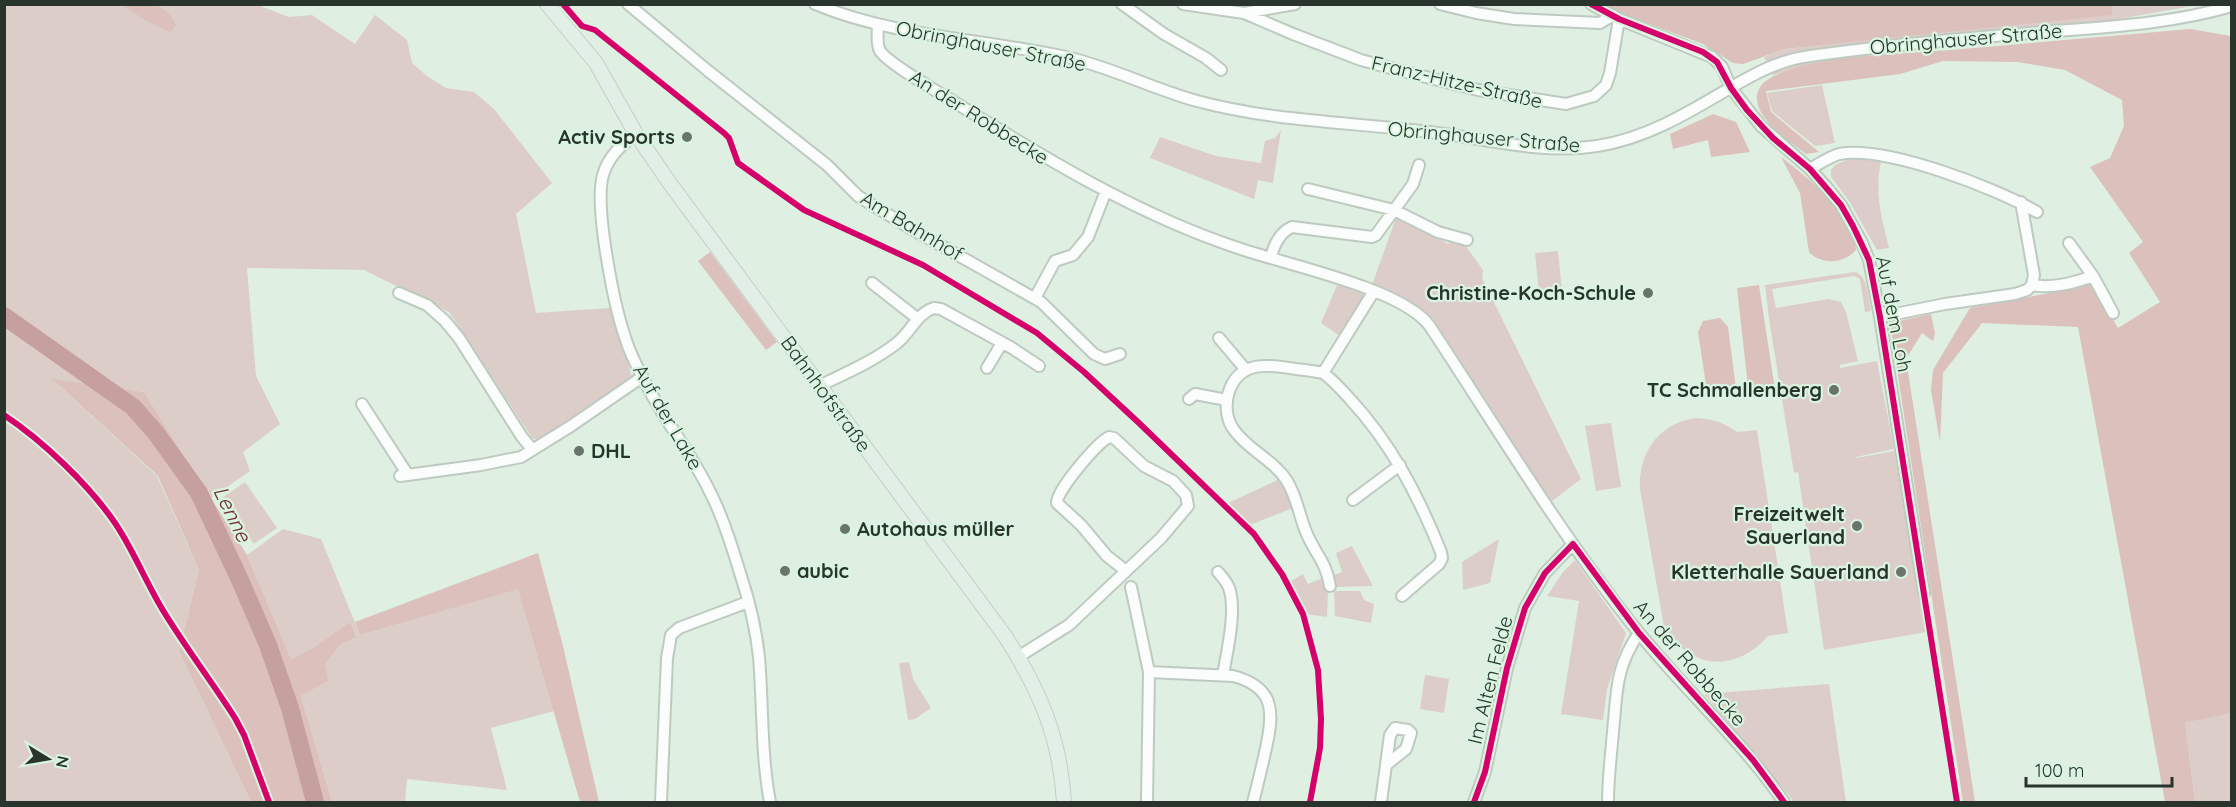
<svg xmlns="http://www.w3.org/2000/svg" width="2236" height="807" font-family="Quicksand,sans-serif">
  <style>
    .green { fill: #ddcdc8 }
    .forest { fill: #dbc0bc }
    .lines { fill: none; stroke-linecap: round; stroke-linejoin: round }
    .river { stroke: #c6a09f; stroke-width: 18 }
    .minor-casing { stroke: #becac1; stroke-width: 14 }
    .major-casing { stroke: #c5cdc6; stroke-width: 16 }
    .minor { stroke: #fafdfb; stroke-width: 10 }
    .major { stroke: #e2efe6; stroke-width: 14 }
    .cycleway-casing { stroke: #d9f5df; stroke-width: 10 }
    .cycleway { stroke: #d6006c; stroke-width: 6 }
    .poi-dot { fill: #69756c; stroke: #d9f5df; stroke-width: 2 }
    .labels { text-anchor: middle; stroke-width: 4.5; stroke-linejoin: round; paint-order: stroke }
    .street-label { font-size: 20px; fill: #29342c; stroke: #d9f5df }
    .poi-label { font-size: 20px; font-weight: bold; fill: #29342c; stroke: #d9f5df; text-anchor: end }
    .water-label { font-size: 21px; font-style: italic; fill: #752933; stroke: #d9f5df }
  </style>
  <rect width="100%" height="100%" fill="#dfefe2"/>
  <path class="green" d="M5,5h253l31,12 23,-2 43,29 20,-29 32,25 5,23 15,13 19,12 28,4 20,17 58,74 -36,31 20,99 74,-5 22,69 -62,45 -31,18 -7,-2 -83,-126 -85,-42 -117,-2 9,108 24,48 -37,28 7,19 -39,27 -67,-106 -91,-12 104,96 42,94 -20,81 72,151h-246z
    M2112,5h86l-85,15 -277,40 -63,15 -9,-18 21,-8 327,-35z
    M1822,85l13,58 -20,3 -43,-35 -5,-18z
    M1281,130l-8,53 -15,-3 -4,19 -104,-41 10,-21 56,19 45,7 4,-22 10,-3z
    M1857,159l24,3c-7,30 1,57 8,86l-12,2 -28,-49 -18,-24v-7l4,-5 11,-5z
    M1396,218l52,26 3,-3 14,4 18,25 -1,8 99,201 -30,23 -73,-109 -44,-73 -31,-22 -31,-13z
    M1558,251l4,40 -23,2 -4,-40z
    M1855,272c14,5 13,26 16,39l-6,1 -5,-33 -6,-3 -82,13 4,19 52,-9 13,3 5,10 12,49 -18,4v3l37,-7 17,88 -38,8v1l38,-7 32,181 -102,18 -26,-178 -4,1 -25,-154 -4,-34z
    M1337,285l29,10 -26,41 -19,-13z
    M1697,418c16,1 28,5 40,14l20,-2 31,203 -20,3c-32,37 -78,34 -104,-9l-24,-138c-2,-37 20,-67 57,-71z
    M1611,423l10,64 -25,4 -11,-65z
    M1280,479l13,29 -43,17 -22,-22z
    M245,482l32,46 -23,16 -32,-46z
    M283,529l38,10 39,96 158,-47 36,123 -63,17 16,62 -100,-11 -2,23h-73l-31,-106 26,-15 -2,-17 16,-20 15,-8 -7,-13 -33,23 -25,13 -44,-104z
    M1499,539l-9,44 -27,7 -1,-28z
    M1352,546l21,40 -37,1 -2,-12 8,-3 -6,-19z
    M1575,560l51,73 -19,56 -4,31 -42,-6 18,-113 -32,-5 16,-24z
    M1303,574l5,10 15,-6 5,13 -1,26 -21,-3 -16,-32z
    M1334,591h26l4,9 10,4 -3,19 -36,-7z
    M909,662l4,17 18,29 -16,11 -7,1 -9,-57z
    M1425,675l24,4 -5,34 -24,-4z
    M1829,684l17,118h-54v-3l-88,-105z
    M2231,713v89h-36l-10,-79z"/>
  <path class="forest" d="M2112,4v11l-327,34 -42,15 -10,-1 -30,-19 -77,-29 -20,-10z
    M123,5c24,-1 41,-5 53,20l-6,7 -24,-11z
    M2190,29l41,7 1,677 -47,10 10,79h-30l-87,-475 -96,-4 -39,50 -3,69 -9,-52 2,-20 37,-62 101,-19 21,-6 26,45 42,-26 -31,-49 14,-11 -53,-75 20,-9 14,-32 -2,-26 -57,-30 -47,-8 -75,-1 -43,13 -134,17 5,21 48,40 -13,2c-17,-13 -59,-40 -47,-65 8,-18 59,-27 78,-30 37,-5 76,-6 113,-9 80,-7 160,-14 240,-21z
    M1713,114l23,8 14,30 -39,5 -3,-17 -35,9 -3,-15z
    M1781,157c27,21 73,57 75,93 -12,14 -35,15 -47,2l-9,-59z
    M710,252l67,90 -11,8 -68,-89z
    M1759,285l16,105 -26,5 -12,-107z
    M1931,314l4,19 -2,8 -11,-8 -16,26 69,443h-12l-73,-479z
    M1720,318l8,9 8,61 -7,8 -21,2 -10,-66 5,-11z
    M52,379l92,13 103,163 44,104 25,-13 34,-24 6,15 -15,7 -16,20 3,17 -27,15 31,106h-81l-72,-151 20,-81 -41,-94z
    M538,553l24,89 37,160h-19l-62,-213 -158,46 -5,-13z"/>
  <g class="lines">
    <path class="river" d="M4,316l129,91 23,26 43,60 41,87 28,65 22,63 25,94"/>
    <g class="minor-casing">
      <path id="minor" d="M628,4l79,66 120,95 31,31 52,32 131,74 53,52 11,5 15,-5
        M815,4c79,33 168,35 251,53 45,10 87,32 131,44 74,20 150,21 225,30 57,6 117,24 175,15 48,-7 91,-33 133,-58 26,-15 49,-28 80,-32 78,-11 155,-18 233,-24 63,-5 128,-8 189,-26
        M1122,4l42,30 42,24 15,12
        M1183,4l61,9 51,-9
        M1440,4l36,9 38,6 86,4 13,-8
        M1591,4l28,15 93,38 10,10 9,21 30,38 49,43 19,21 12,15 21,38 7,17 11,57 44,276
        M1244,13l49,21 68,26 33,9 84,21 88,14 28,-8 12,-11 4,-12 9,-54
        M878,24c0,8 -2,20 2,27 9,13 55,39 71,49 92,57 186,115 290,149 47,16 159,39 188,76 69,104 132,211 210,308 47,58 103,108 145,169
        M636,134c-15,11 -28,23 -33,41 -9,31 11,130 22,162 4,14 11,28 18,41 19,40 48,74 67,114 13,25 22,54 30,81 9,27 16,56 19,84 4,48 2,98 11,145
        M1810,169c9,-5 19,-12 29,-15 46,-9 157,34 198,58
        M1308,189l86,21 44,22 29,8
        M2021,202l13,73 -2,10
        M2069,243l24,33 20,37
        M1271,257c3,-12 9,-25 21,-30l80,10 4,-2 37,-51 6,-19
        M872,283l46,36
        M1374,291l-51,82c10,7 18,16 26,25 42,45 69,97 92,154l1,6 -3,6 -37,32
        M399,293l28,12 18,16 14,17 63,99 10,12
        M1035,298l20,-37 18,-6 15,-18 18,-46
        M1880,317l65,-13 70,-10 12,-4 5,-5c21,4 42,-2 61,-9
        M1219,338l27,32
        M987,368l15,-25
        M1323,373c-9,-2 -18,-3 -27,-4 -28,-5 -59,-9 -68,26 -3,12 -1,26 6,35 14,20 40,30 53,51 10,16 12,34 19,51 9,22 20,29 24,54
        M819,386c27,-13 55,-25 78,-43 14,-11 20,-30 37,-35l7,1 71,39 27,18
        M1189,399l6,-5 32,6
        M362,404l46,71
        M400,476l81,-11 40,-8 50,-31 71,-49
        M1353,500l47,-35
        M1218,572c4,5 9,10 11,16 8,22 -2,64 -6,87
        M1131,587l18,85 -2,130
        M1018,657l51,-32 92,-87 27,-32 -2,-11 -13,-14 -29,-15 -30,-28 -5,-1c-12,6 -53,54 -52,66l24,22 26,31 19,15
        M1149,672l84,4c42,11 41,36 33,72 -4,18 -8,36 -13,54
        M661,802l6,-144 4,-23 8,-7 69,-26
        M1381,802l9,-67 5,-7 13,2 3,3 -5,16 -20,16
        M1474,802l11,-30 22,-104 18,-60 20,-35 28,-29
        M1608,802c0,-23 3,-47 5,-70 4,-40 2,-64 26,-99"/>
    </g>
    <g class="major-casing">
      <path id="major" d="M547,4l49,59 40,71 35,51 334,451c35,55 55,101 59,166"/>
    </g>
    <use href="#minor" class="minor"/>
    <use href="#major" class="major"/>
    <g class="cycleway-casing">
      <path id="cycleway" d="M563,4l19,22 13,4 129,103 5,5 9,25 66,47 119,55 114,68 47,39 55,51 115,111 28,40 21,40 15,56 3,49 -1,29 -10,54
        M1591,4l28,15 84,33 14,10 14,26 16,22 26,28 37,31 31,36 12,21 16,34 11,57 77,485
        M4,415c39,26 85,70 111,108 19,28 31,60 49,89 22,36 48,70 71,106l9,17 25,67
        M1474,802l11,-30 22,-104 18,-60 20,-35 28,-29 66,89 114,127 31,42"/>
    </g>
    <use href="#cycleway" class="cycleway"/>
  </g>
  <g class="poi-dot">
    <circle cx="687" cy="137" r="6"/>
    <circle cx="1648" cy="293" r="6"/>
    <circle cx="1834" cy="390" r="6"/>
    <circle cx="579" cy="451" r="6"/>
    <circle cx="1857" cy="526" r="6"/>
    <circle cx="845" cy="529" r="6"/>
    <circle cx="785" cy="571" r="6"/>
    <circle cx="1901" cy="572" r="6"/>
  </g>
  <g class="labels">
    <g class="street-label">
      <text transform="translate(1966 39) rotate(-5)" y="7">Obringhauser Straße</text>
      <text transform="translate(991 46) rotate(11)" y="7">Obringhauser Straße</text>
      <text transform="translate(1457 82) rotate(13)" y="7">Franz-Hitze-Straße</text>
      <text transform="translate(979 117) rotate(32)" y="7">An der Robbecke</text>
      <text transform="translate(1484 137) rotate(5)" y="7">Obringhauser Straße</text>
      <text transform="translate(912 226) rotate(31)" y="7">Am Bahnhof</text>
      <text transform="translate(1894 314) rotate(79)" y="7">Auf dem Loh</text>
      <text transform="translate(826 394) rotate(54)" y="7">Bahnhofstraße</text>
      <text transform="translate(668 417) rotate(60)" y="7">Auf der Lake</text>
      <text transform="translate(1690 663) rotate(49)" y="7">An der Robbecke</text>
      <text transform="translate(1490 680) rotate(-76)" y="7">Im Alten Felde</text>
    </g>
    <g class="poi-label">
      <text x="675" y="144">Activ Sports</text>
      <text x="1636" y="300">Christine-Koch-Schule</text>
      <text x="1822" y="397">TC Schmallenberg</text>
      <text x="591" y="458" text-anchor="start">DHL</text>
      <text x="1845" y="521">Freizeitwelt<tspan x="1845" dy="23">Sauerland</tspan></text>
      <text x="857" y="536" text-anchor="start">Autohaus müller</text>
      <text x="797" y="578" text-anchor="start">aubic</text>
      <text x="1889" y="579">Kletterhalle Sauerland</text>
    </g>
    <g class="water-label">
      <text transform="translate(232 514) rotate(64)" y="7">Lenne</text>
    </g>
  </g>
  <rect width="2236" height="807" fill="none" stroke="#29342c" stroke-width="12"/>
  <g transform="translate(48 759) rotate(101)" stroke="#d9f5df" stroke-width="4.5" paint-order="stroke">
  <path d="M0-4.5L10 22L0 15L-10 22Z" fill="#29342c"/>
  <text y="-9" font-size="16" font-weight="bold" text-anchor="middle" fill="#29342c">N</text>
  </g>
  <path d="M2026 777v9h146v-9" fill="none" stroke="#29342c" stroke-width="3"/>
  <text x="2035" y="777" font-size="18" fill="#29342c" stroke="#d9f5df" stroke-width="4.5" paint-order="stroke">100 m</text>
</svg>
